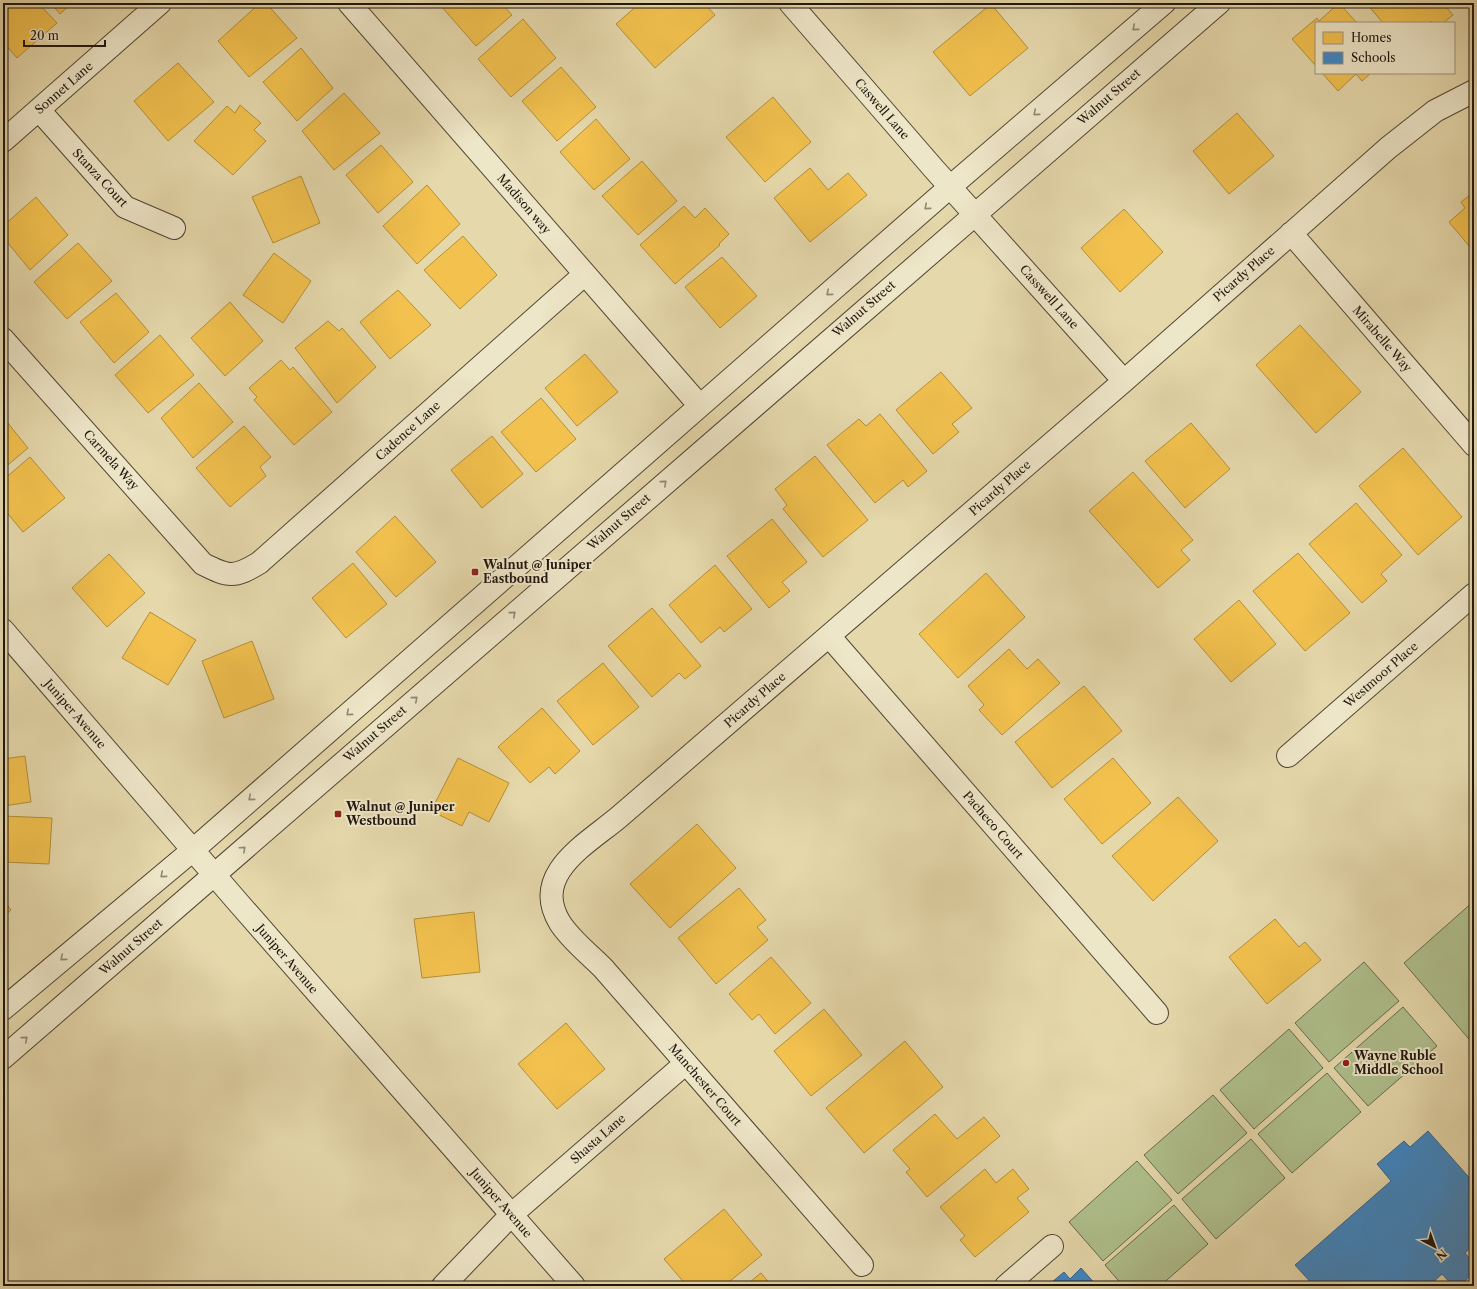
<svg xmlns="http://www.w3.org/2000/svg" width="1477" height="1289" font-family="'Libre Caslon Text',serif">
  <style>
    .green { fill: #afc08d; stroke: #676b4e }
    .homes { fill: #f2c14e; stroke: #b38e3b }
    .schools { fill: #3f88c5; stroke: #35668e }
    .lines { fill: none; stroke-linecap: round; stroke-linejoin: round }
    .minor-casing { stroke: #504635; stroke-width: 24 }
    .minor { stroke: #eee6c8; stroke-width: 22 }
    .oneway { stroke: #918874 }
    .poi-dot { fill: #8f2418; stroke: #eee6c8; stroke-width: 1.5 }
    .labels { text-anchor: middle; stroke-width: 4; stroke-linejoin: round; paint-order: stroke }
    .street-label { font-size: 12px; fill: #1f160e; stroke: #eee6c8 }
    .poi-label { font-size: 12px; font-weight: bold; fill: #1f160e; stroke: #eee6c8; text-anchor: start }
  </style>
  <rect width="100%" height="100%" fill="#e5d8ab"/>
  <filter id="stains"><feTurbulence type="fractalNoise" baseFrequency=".005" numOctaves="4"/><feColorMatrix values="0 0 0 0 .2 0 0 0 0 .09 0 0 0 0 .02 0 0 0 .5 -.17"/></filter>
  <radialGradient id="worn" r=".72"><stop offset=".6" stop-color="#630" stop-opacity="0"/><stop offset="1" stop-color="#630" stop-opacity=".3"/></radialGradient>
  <path class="green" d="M1474,901v144l-70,-82z
    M1364,962l35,39 -70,61 -34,-39z
    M1403,1007l34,39 -69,60 -34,-38z
    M1289,1029l34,39 -69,61 -34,-39z
    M1327,1073l34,39 -69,61 -34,-39z
    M1213,1095l34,38 -69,61 -34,-39z
    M1251,1139l34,39 -69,61 -34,-40z
    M1137,1161l35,39 -69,61 -34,-39z
    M1174,1205l34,39 -48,42h-37l-18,-21z"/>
  <path class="homes" d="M3,3h35l19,20 -40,35 -14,-16z
    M51,3h21l-12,11z
    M260,3h6l31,35 -48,39 -31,-36z
    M445,3h56l11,12 -36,31 -35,-40z
    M640,3h64l11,12 -60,53 -39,-44z
    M1339,3l18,20h-41v43l-24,-27 25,-21 2,3z
    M1366,3h77l10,12 -10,8h-10l-2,-2 -2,2h-46z
    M991,4l37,44 -58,48 -37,-44z
    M523,19l33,39 -45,39 -33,-38z
    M301,48l32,40 -36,33 -34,-39z
    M178,63l36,39 -46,39 -34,-40z
    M561,67l35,40 -39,34 -35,-40z
    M1322,73h49l-9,8 -6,-7 -18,17z
    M344,93l36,40 -46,37 -32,-39z
    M773,97l38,45 -46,40 -39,-45z
    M240,105l21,18 -7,7 12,11 -33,34 -39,-34 33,-35 8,7z
    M1237,113l37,43 -45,38 -36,-43z
    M596,119l34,40 -36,31 -34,-38z
    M381,145l32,37 -35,31 -32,-38z
    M642,161l35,40 -39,34 -36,-39z
    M810,168l18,22 20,-17 19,22 -57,47 -36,-44z
    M301,176l19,47 -47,20 -21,-46z
    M427,185l33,39 -43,40 -34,-38z
    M1474,192v60l-25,-30 16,-14 -4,-6z
    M36,197l32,38 -38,35 -27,-33v-11z
    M684,206l11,12 10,-10 24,26 -10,10 1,1 -45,39 -35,-39z
    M1124,209l39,43 -43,40 -39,-44z
    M463,236l34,39 -37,34 -36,-39z
    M78,243l34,38 -45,38 -33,-37z
    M274,253l37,28 -28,42 -40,-28z
    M722,257l35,39 -37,32 -35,-41z
    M398,290l33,35 -41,34 -30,-37z
    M116,293l33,39 -35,31 -34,-41z
    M230,302l33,39 -38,35 -34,-38z
    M328,321l11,10 3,-3 34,39 -39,36 -42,-55z
    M1300,325l61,67 -45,41 -60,-68z
    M160,335l34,40 -46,38 -33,-38z
    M585,354l33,38 -41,34 -32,-38z
    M281,360l9,10 3,-3 39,45 -38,33 -40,-45 3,-3 -8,-9z
    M941,372l31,36 -20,16 7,8 -26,22 -37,-44z
    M199,383l34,39 -40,36 -32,-40z
    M541,398l35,41 -40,33 -35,-40z
    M880,414l47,57 -19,16 -5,-7 -28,23 -48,-58 32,-26 7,7z
    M3,417l25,31 -25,21z
    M1191,423l39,46 -45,39 -40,-47z
    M244,426l27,31 -11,10 6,9 -36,31 -34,-39z
    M492,436l31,38 -41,34 -31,-38z
    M1403,448l59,69 -44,38 -59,-69z
    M815,456l53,64 -45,37 -40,-48 4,-4 -12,-16z
    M30,457l35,41 -42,34 -20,-24v-28z
    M1133,472l60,68 -12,10 9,10 -32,28 -69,-77z
    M1356,503l46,52 -21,19 6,7 -25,22 -53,-59z
    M395,516l41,46 -40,35 -40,-45z
    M772,519l35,43 -25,20 8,9 -21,17 -42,-52z
    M1298,553l52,60 -45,38 -52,-60z
    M109,554l36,39 -38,34 -35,-39z
    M353,563l34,41 -41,34 -34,-40z
    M715,565l37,44 -28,23 -4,-5 -19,16 -32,-38z
    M986,573l39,44 -67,61 -39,-44z
    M1239,600l37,44 -45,38 -37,-43z
    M652,608l49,58 -16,13 -6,-6 -27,24 -44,-51z
    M150,612l46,28 -28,45 -46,-27z
    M252,641l22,58 -50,19 -22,-57z
    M1009,649l18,20 11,-10 22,24 -58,52 -23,-25 5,-5 -16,-19z
    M603,663l36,44 -46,38 -36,-44z
    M1084,686l38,45 -70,57 -37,-46z
    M542,708l38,43 -25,23 -6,-7 -19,16 -32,-36z
    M25,756l6,46 -28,4v-47z
    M458,758l51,25 -20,39 -20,-10 -7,14 -31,-15z
    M1113,758l38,45 -49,41 -38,-45z
    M1178,797l40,44 -65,60 -41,-45z
    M3,816l49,2 -3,46 -46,-2z
    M697,824l39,44 -66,60 -40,-44z
    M739,888l27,32 -9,7 11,13 -52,44 -38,-46z
    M5,902l6,8 -8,7v-13z
    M474,912l6,60 -58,6 -8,-59z
    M1275,919l24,28 6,-5 16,18 -54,44 -38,-47z
    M771,957l40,46 -36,31 -16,-20 -7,6 -23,-26z
    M824,1009l38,46 -51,41 -37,-45z
    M566,1023l39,46 -48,40 -39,-45z
    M905,1041l38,46 -79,66 -38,-45z
    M935,1114l22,25 27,-22 16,19 -73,61 -21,-25 4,-3 -17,-19z
    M985,1169l11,14 17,-14 16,20 -12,9 12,14 -54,45 -15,-17 5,-4 -25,-29z
    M724,1209l38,46 -38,31h-37l-23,-27z
    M761,1273l11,13h-27z"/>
  <path class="schools" d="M1428,1131l46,52v62l-9,8 9,11v9l-15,13h-6l-11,-12 -13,12h-115l-19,-21 96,-84 -14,-17 27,-23 6,6z
    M1081,1268l16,18h-42l-3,-4 12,-10 6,7z"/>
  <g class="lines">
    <g class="minor-casing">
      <path id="minor" d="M349,3l351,403
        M790,3l144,166 190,212
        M39,110l86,97 49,21
        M3,141l157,-138
        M1291,233l183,212
        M3,339l200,225c26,13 31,14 56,-1l326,-289
        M3,630l233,270 338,386
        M829,636l328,377
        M1288,756l186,-162
        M3,1009l190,-159 757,-663 214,-184
        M3,1058l1216,-1055
        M862,1265l-259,-297c-14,-14 -32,-28 -43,-45 -30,-49 27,-79 59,-106l505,-436 264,-233 47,-37 39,-20
        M443,1286l68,-71 175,-152
        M1006,1286l46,-40"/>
    </g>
    <use href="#minor" class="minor"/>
  </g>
  <defs><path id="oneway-chevron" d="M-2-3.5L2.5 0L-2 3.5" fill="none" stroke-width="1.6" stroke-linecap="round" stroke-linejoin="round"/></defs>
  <g class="oneway">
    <use href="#oneway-chevron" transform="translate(1135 28) rotate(139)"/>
    <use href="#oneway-chevron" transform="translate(1036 113) rotate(139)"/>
    <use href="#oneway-chevron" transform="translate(927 207) rotate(139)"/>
    <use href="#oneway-chevron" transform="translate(829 293) rotate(139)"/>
    <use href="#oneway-chevron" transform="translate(664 483) rotate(-41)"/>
    <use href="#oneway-chevron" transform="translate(513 614) rotate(-41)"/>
    <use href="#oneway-chevron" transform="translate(415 699) rotate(-41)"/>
    <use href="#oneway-chevron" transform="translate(349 713) rotate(139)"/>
    <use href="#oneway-chevron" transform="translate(251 798) rotate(139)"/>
    <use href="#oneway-chevron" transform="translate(243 849) rotate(-42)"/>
    <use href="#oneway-chevron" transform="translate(163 875) rotate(140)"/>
    <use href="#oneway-chevron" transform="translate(63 958) rotate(140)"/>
    <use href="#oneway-chevron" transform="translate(25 1039) rotate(-41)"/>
  </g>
  <g class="poi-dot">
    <rect x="471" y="568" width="8" height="8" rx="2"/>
    <rect x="334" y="810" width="8" height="8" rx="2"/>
    <circle cx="1346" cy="1063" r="4"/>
  </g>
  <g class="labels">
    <g class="street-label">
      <text transform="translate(64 88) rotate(-41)" y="4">Sonnet Lane</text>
      <text transform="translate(1109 97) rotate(-41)" y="4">Walnut Street</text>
      <text transform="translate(882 109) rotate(49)" y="4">Caswell Lane</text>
      <text transform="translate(100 178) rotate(47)" y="4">Stanza Court</text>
      <text transform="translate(524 204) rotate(49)" y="4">Madison way</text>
      <text transform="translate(1244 274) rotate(-41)" y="4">Picardy Place</text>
      <text transform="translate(1049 297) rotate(48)" y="4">Casswell Lane</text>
      <text transform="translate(864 309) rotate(-41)" y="4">Walnut Street</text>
      <text transform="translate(1382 339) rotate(49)" y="4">Mirabelle Way</text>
      <text transform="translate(408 431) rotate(-42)" y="4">Cadence Lane</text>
      <text transform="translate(111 460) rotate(48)" y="4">Carmela Way</text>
      <text transform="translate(1000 488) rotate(-41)" y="4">Picardy Place</text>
      <text transform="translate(619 522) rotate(-41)" y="4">Walnut Street</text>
      <text transform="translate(1381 675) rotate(-41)" y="4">Westmoor Place</text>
      <text transform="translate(755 700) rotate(-41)" y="4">Picardy Place</text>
      <text transform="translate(75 714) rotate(49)" y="4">Juniper Avenue</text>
      <text transform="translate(375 734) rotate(-41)" y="4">Walnut Street</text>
      <text transform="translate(993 825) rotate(49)" y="4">Pacheco Court</text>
      <text transform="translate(131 947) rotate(-41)" y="4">Walnut Street</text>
      <text transform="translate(287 959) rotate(49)" y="4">Juniper Avenue</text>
      <text transform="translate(705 1085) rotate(49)" y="4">Manchester Court</text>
      <text transform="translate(598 1139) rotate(-41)" y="4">Shasta Lane</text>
      <text transform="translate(501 1203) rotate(49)" y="4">Juniper Avenue</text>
    </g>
    <g class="poi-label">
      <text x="483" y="569">Walnut @ Juniper<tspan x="483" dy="14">Eastbound</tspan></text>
      <text x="346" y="811">Walnut @ Juniper<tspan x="346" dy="14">Westbound</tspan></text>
      <text x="1354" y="1060">Wayne Ruble<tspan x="1354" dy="14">Middle School</tspan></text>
    </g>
  </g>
  <rect width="1477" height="1289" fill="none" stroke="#e5d8ab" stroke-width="16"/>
  <rect x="4" y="4" width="1469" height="1281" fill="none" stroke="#1f160e" stroke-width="2"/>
  <rect x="8" y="8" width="1461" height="1273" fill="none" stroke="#1f160e"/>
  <rect x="1315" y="22" width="140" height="52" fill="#eee6c8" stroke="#9b937e"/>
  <rect x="1323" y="32" width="20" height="12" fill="#f2c14e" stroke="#9b937e"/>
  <text x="1351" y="42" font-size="12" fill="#1f160e">Homes</text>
  <rect x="1323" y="52" width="20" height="12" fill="#3f88c5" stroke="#9b937e"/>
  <text x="1351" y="62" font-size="12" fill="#1f160e">Schools</text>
  <g transform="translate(1435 1247) rotate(139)" stroke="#eee6c8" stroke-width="3" paint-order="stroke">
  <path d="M0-3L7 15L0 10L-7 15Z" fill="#1f160e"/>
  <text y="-6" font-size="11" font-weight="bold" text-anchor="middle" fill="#1f160e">N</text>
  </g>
  <path d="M24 40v6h81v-6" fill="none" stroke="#1f160e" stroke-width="2"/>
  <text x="30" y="40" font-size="12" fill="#1f160e" stroke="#eee6c8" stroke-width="3" paint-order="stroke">20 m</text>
  <rect width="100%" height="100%" filter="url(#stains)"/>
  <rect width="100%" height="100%" fill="url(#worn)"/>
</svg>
